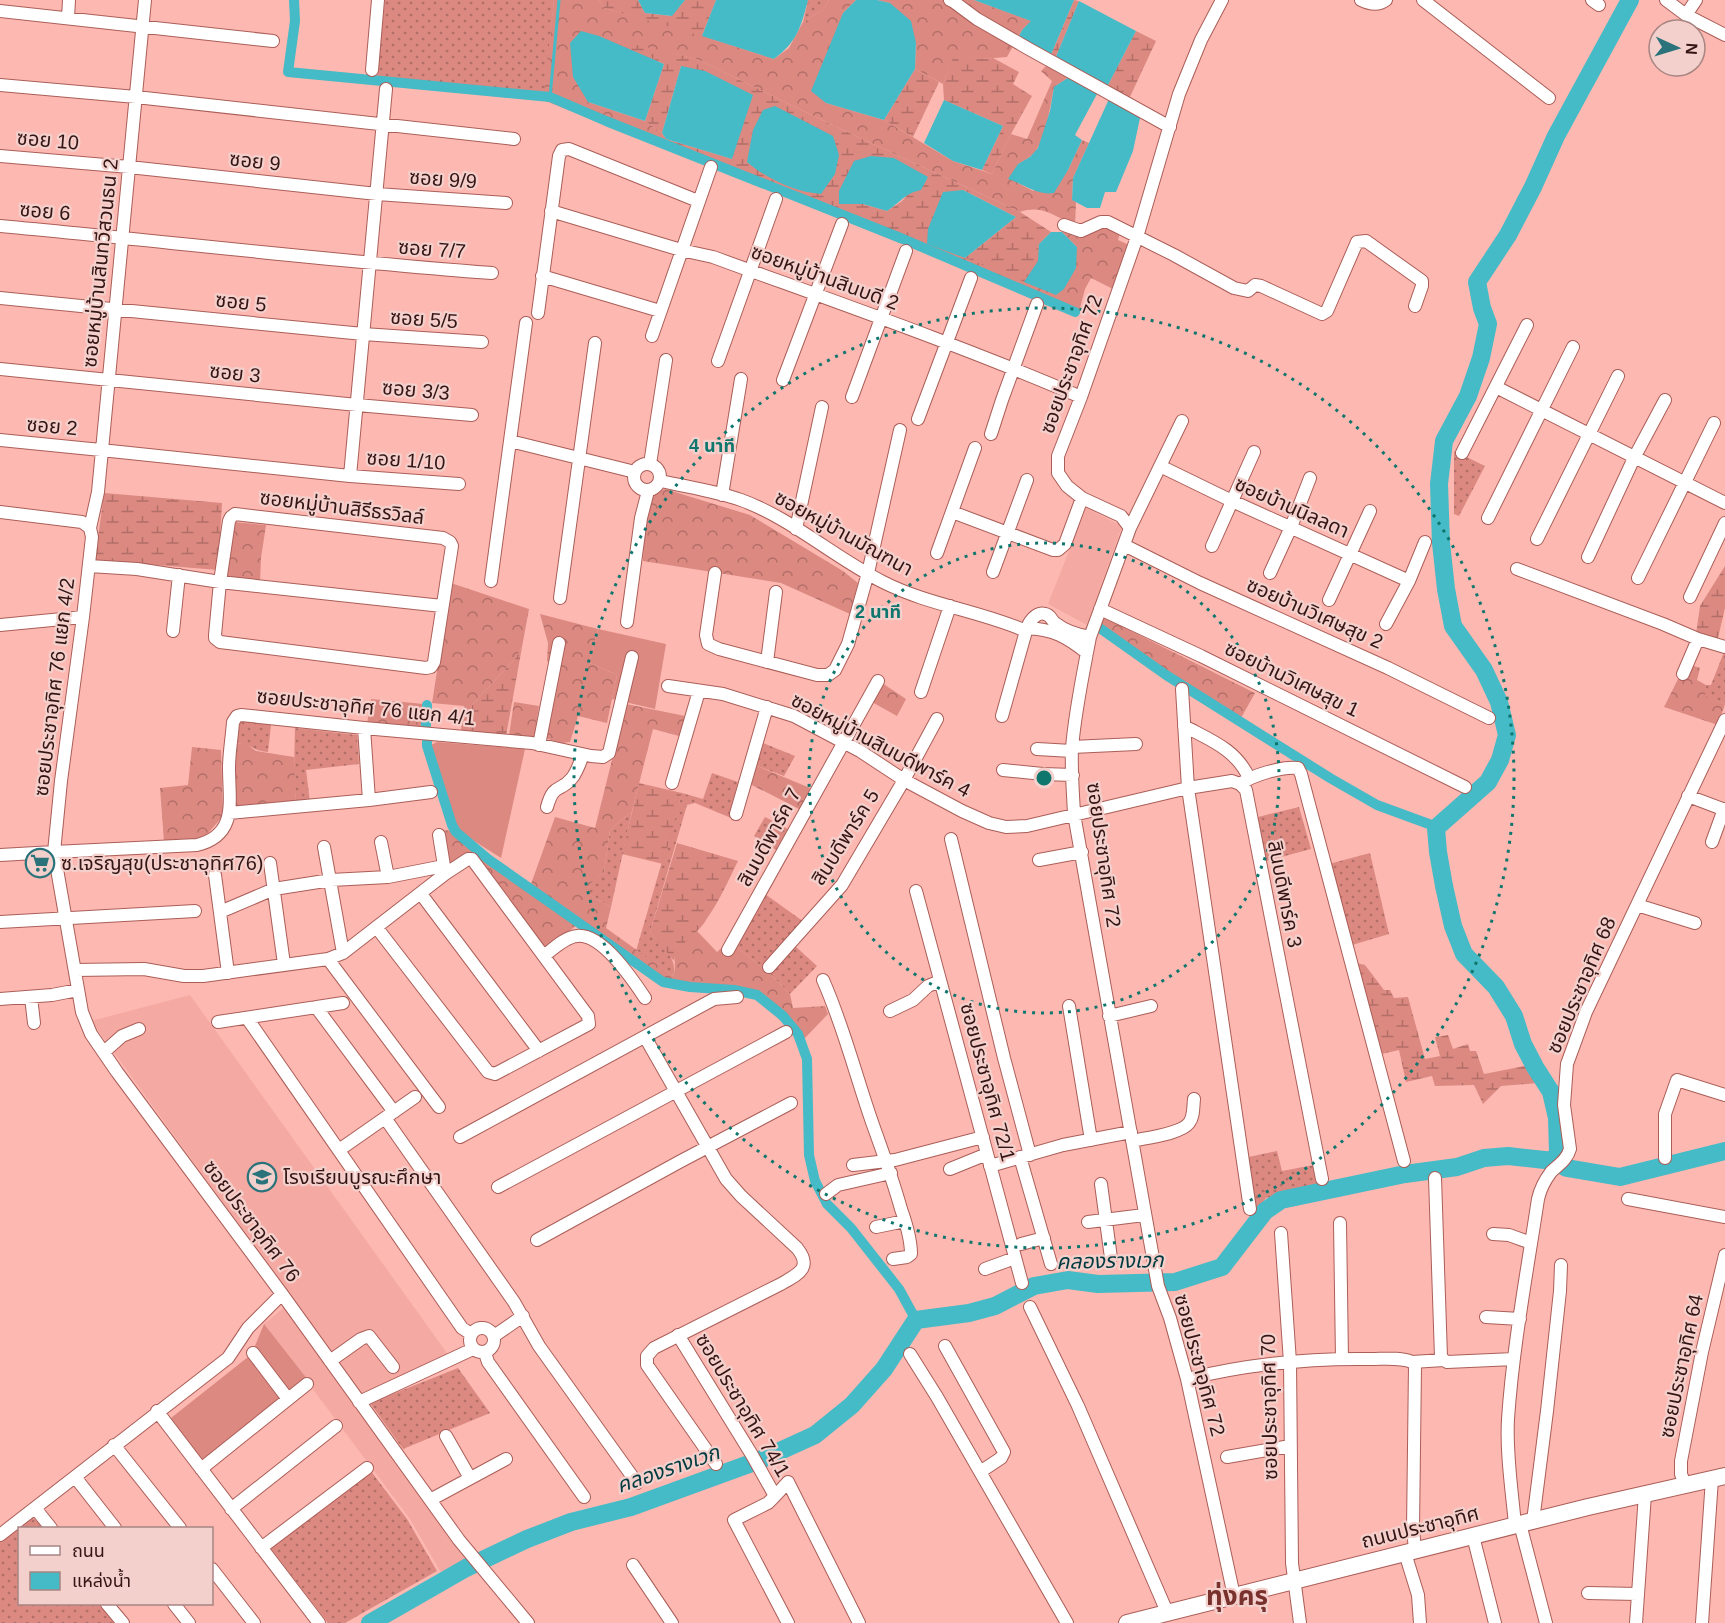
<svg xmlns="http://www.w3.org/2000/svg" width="1725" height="1623" font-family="Arial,'Noto Sans Thai',sans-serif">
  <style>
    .built { fill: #f4aaa3 }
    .grass { fill: url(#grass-dots) }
    .forest { fill: url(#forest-crowns) }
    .wetland { fill: url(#wetland-marsh); fill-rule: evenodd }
    .garden { fill: #db8981 }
    .water { fill: #44bbc7 }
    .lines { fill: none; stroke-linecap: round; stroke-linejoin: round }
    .stream { stroke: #44bbc7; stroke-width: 3 }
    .canal { stroke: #44bbc7; stroke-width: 10 }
    .river { stroke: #44bbc7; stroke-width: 18 }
    .street-casing { stroke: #ab5e58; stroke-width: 14 }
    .secondary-casing { stroke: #ab5e58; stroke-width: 18 }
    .street { stroke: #fff; stroke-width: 12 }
    .secondary { stroke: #fff; stroke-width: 16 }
    .ring { fill: none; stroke: #0f766e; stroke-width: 3; stroke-dasharray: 3 6 }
    .labels { text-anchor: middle; stroke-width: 4.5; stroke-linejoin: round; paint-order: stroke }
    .street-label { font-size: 20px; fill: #341513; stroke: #f3d0cc }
    .poi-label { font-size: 20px; fill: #341513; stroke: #f3d0cc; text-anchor: start }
    .water-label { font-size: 21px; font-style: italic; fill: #013b40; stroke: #f3d0cc }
    .district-label { font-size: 26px; font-weight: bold; fill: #79312e; stroke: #f3d0cc }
    .centre { fill: #0f766e; stroke: #f3d0cc; stroke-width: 3 }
    .ring-label { font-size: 18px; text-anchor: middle; font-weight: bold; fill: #0f766e; stroke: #f3d0cc; stroke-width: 4.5; stroke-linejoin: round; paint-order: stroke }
  </style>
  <defs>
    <pattern id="grass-dots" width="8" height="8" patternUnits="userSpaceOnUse" patternTransform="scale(1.5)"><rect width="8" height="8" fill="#db8981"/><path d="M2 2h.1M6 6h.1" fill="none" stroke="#b26f68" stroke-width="1.8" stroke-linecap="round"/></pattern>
    <pattern id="forest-crowns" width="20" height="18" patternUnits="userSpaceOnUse" patternTransform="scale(1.5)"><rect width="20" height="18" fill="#db8981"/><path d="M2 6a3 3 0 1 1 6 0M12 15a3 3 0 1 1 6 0" fill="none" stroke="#b26f68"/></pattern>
    <pattern id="wetland-marsh" width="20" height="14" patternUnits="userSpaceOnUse" patternTransform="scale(1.5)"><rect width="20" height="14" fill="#db8981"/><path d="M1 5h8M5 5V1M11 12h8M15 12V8" fill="none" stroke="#b26f68"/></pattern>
  </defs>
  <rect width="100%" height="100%" fill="#fdb8b1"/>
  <path class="built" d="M1086,508l36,18 -35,99 -39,-21z
    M190,995l259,361 -88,37 -270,-372z
    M286,1306l184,254 -23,14 -7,-3 -30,-52 -146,-195z"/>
  <path class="grass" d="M385,0h169l-9,92 -168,-15z
    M808,0h21l-5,9 -21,13z
    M1454,451l31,15 -26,50 -5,-2z
    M1724,652h1v52l-21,-8 2,-11h5z
    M249,721l22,4 -3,27c-14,-1 -18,-8 -32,-9l4,-21z
    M295,728l62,7 2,29 -53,6 4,32 -14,2 -2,-32z
    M763,743l32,13 -11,20 -29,-11z
    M712,773l26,9 -7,25 10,3 -5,10 -41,-17 -8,2 -37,127c11,13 29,27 23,44l-37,-25 46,-158 21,6z
    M1299,807l12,42 -49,13 -8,-44z
    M632,811l-21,96 -18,-10 -9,-9 20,-16 6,-42z
    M765,817l23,12 -12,21 -22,-14z
    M1370,853l19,81 -37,11 -23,-81z
    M765,894l39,28 -41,46 -29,-23z
    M795,946l22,20 -27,28 -22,-22z
    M1277,1151l5,20 32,-6 6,20 -54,13 -13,17 -9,-57z
    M458,1368l32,45 -87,36 -33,-46z
    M364,1462l43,57 30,52 -92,52h-17l-64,-83z
    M32,1517l12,11h-24v76h85l16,19h-121v-81z"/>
  <path class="forest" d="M554,0h45l5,8 81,22 89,29 15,-11 14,-26 21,-13 5,-9h27l-13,13 -17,90 58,17 69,41 39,13 19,-40 16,5 25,-58 -11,-10 7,-7 21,13 -15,10c-3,16 -8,49 -17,62 -4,7 -12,11 -19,15v19l15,8 35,-21 14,-30 7,3 -16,35 -1,21 4,3 -1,25 47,-2 -4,15 11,5 -16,44 -22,-11 -6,11 -7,27 -114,-47 1,-11 112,-11 -15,-15 2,-12c-16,-8 -26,-14 -44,-8l-190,-88 -133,-65 -36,-8 -73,51 57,19 17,12 12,18 -131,-51z
    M877,0h97l58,21 -10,9 -15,27 -26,2 -26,-5 -12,30 -28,-15 1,-26 -26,-40z
    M665,489l85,26 93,56 15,12 -8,31 -69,-31 -138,-22c1,-13 2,-58 9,-66 3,-4 8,-5 13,-6z
    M233,522l33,3 -5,33 -1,25 -35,-4z
    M451,583l78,26 -7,38 -7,12 -43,46 -4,26 -7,-1 3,-24 -32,-3z
    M540,614l58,15 -8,34 27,12 -10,48 -29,-7 -8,26 -8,1 -18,-5 16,-70 -13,-7 1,-18z
    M1103,617l152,76 -14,25 -143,-89z
    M1686,663l14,5 -3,12 9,5 -1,11 20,8 -7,21 -54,-18z
    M882,683l24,16 -9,17 -25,-14z
    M371,699l53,5 -2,25 -55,-5z
    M514,702l25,4 -5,33 -25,-4z
    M626,704l59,12 -6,20 -26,-7 -21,82 -22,19 -6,42 -19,16 8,9 18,10 -5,21 67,48c3,-7 1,-11 2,-19 1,-11 14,-19 22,-26l20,21 12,-11 39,31 22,22 3,14 32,-2 3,8 -24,25 -11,-15 -17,-18 -18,-13 -24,-5 -50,-4 -19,-4 -84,-57 -50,-39 24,-67 40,11z
    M236,743l10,1 10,7 38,6 2,47 -63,3z
    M192,747l29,3 2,66 -21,24 -38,2 -4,-54 28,-3z
    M755,765l55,23 -9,22 -51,-26z
    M449,830l22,19 106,76 -33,26 -65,-89 -30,5 -8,-36z"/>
  <path class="wetland" d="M599,0h39l7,13 26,3 14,-16h31l-14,36 -98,-28z
    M1074,0l5,1 -24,58 -5,-2z
    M1136,31l20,10 -28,60 -22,-12z
    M599,36l98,23 133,65 190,88 31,20 -12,12 -1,17 -14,21 -58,-24 -2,11 -290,-118 -8,-12 66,20 -51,-93 -19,67 -17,-12 19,-57zM963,190l53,27 -51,41zM909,193l-7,8 -15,10 -24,-7h-24z
    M955,53l26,6 12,-1 26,14 -6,12 19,12 -21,38 -19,40 -10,-4 21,-44 -59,-26 -1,-16z
    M915,69l24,13 -26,55 -29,-17z
    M104,493l118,10 -4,67 -123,-10z
    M1725,566v42l-7,30 -22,-4 4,-28z
    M522,647l-16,89 -38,-5 4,-26 43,-46z
    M639,783l43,10 -19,71 -41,-10z
    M677,843l61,18c-10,20 -19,41 -32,59 -9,16 -28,22 -32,41l-24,-29z
    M1357,963l8,2 19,25h6l4,8 14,-1 17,62 15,-3 -5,-19 13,-2 5,14 15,-5 2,7h6l8,23 46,-9 8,18 -37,3 -18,18 -9,-19 -39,1 -3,-10 -26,6 -7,-32 -17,4z"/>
  <path class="garden" d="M598,629l68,15 -11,65 -43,-10 5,-24 -27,-12z
    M437,742l88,7 -24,109 -41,-26 -6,-10 -23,-77z
    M264,1324l44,56 -106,80 -31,-42 77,-61 7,-11z"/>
  <path class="water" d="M638,0h47l-13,16 -27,-3z
    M716,0h92c-7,27 -11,42 -34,59l-72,-23z
    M856,0h21l13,3 21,18 5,22 -1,26 -31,51 -58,-17 -15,-12 32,-78z
    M974,0h100l-24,57 -32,-19 4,-8 9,-9z
    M1079,1l57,30 -30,58 -51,-30z
    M581,31l18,5 65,28 -19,57 -57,-19 -15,-25 -3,-34z
    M681,66l24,5 48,24 -21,64 -66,-20 -4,-6z
    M1069,77l28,17 -22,41 7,5 -14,30 -14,23c-17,3 -30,-9 -46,-14l10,-15 12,-7 8,-9 12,-37 4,-24z
    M1109,99l25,12 6,7 -7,33 -17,41h-11l-5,16h-13l-15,-8 1,-22z
    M944,100l59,26 -21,44 -29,-9 -29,-18z
    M775,106l58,30 6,19 -4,19 -14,20c-26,-2 -54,-15 -74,-32l6,-32 10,-20z
    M871,156l23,2 34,19 -7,13c-16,3 -20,12 -34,21l-24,-7h-24v-13l15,-30z
    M963,190l53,27 -51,41 -38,-14 1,-15 15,-37z
    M1051,232h11l15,15 -1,21 -12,21 -8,6 -32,-13 14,-21 1,-17z"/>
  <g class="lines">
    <path class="stream" d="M550,97l9,-97"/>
    <path class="canal" d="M294,0l1,21 -7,51 262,25 56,24 297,118 172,73
      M1101,629l65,46 164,103 47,27 60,22
      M426,725l1,-20
      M427,742v4l25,79 4,7 32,27 175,123 27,5 44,3 23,5 26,21 15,18 9,25 2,96 6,26 12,23 24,24 48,61 17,31"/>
    <path class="river" d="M1554,1161l4,-9 -1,-34 -6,-26 -16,-25 -12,-23 -9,-28 -18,-29 -32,-33 -11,-28 -9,-40 -6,-34 -2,-24 52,-46 12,-22 7,-25 -8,-33 -15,-32 -31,-44 -7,-37 -5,-46 -2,-59 5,-43 24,-45 13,-38 7,-34 -6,-16 -5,-26 31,-47 25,-48 23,-51 74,-136
      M370,1623l96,-55 61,-29 44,-17 60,-15 129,-47 55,-25 37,-30 32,-36 32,-49 53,-7 26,-7 39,-20 34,-6 30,4 77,-2 47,-15 43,-56 16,-11 124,-26 52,-7 27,-9 24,-2 46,5 13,7 53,9 105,-26"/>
    <g class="street-casing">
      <path id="street" d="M950,0l4,2 23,17 52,30 141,78
        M1222,0l-21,40 -22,54 -42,143 -56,160 -23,59v17l9,13 15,12 39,18 9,12 -40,109c-7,37 -15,74 -18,111 -1,22 1,44 2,66l84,472 12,32 17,61 47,217
        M1361,0c8,4 17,6 25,0
        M1423,0l126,98
        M1592,0l7,5
        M1666,0l20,15 39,20
        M0,11l273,30
        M1686,15l10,-15
        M68,18l1,-18
        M372,70l6,-70
        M0,85l136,12 378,42
        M0,156l129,11 248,27 129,9
        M551,211l130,39 32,7c123,45 247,88 368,140
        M1064,225l17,6 20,-9h7l66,33 60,33 14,3 7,-6 6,1 61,28 5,-3 30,-69 9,-1 56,40v5l-7,20
        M0,226c164,15 328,35 492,47
        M542,276l118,35
        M0,298l363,36 119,8
        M538,313l21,-157 3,-6 7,-1 129,52
        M652,336l59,-169
        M718,361l58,-162
        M0,369l357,36 115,10
        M783,380l59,-156
        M1496,387l229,116
        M852,397l54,-146
        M918,419l53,-141
        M991,434l11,-34 35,-96
        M0,440l101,10 249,26 109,8
        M510,441l125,31
        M1462,453l65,-128
        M634 477a13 13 0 1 1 26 0a13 13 0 1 1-26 0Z
        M650,464l16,-104
        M1160,466l72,35 177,80
        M350,476l36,-387
        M661,481c26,6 54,10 80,19 50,18 94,58 142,82 45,23 97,29 143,49l-24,85
        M722,495l19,-116
        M0,512l82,10 8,6
        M952,512l101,38h5l7,-6 17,-46
        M235,514l208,24 7,4 2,4 -18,116 -3,5 -5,1 -206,-26 -5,-4v-3l5,-53 9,-61 2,-4z
        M1488,518l85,-171
        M90,528l2,9 -9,80 -22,164 -7,71 143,-7c41,-10 32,-44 32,-77 0,-15 3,-31 4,-46l4,-6 4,-1 123,13 168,15 59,13 12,1 6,-4 23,-96
        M90,528l8,-36 47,-492
        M1130,528l52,-107
        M796,529l26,-122
        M1537,539l81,-163
        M1124,545l76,38 188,85 101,50
        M1212,546l42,-94
        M937,553l38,-105
        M1588,557l46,-99 31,-58
        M89,566l48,3 83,13 222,24
        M1517,569l146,55 35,15 27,8
        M993,572l34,-92
        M715,573l-9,62 2,9 11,5 98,26h11l7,-5 13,-26 20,-71 32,-143
        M1270,573l21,-46 19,-49
        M1638,578l76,-155
        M491,581l35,-258
        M1690,597l35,-74
        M560,598l35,-255
        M1329,600l41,-89
        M1100,609l101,47 264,131
        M627,622l14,-104 7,-27
        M1386,624l23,-43 16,-39
        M0,625l83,-8
        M1027,628c26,1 40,9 60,25
        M173,631l6,-56
        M1026,631c2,-8 10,-20 19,-17 6,1 6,6 10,9 10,8 23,12 35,14
        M767,662l9,-70
        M1683,674l15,-35
        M668,686l55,8 71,22 66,35 44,29 58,31 27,12 17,4 21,-1 161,-38 44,-7 8,3 6,6 76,389
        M1182,689l6,99 62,421
        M921,692l29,-86
        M1184,726c26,14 52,23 65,52
        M364,728l5,72
        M539,745l20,-102
        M1072,747l64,-3
        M1037,749l35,2
        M1003,770l40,4 30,1
        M672,783l27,-92
        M1240,784c13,-9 43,-18 58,-16l3,6 103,387
        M1688,796l37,14
        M547,807c7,-25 13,-14 25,-29 5,-6 8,-16 11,-23
        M229,813l140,-13 62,-8
        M736,814l31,-107
        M439,835l6,37
        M951,839l53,219 26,97
        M381,842l7,35
        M1712,842l12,-33
        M324,847l19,106
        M0,855l54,-3 28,160 9,22 26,38 165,222 177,246 69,83
        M1039,860l43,-8
        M270,863l14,101
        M215,875l13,98
        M916,891l106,392
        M421,894l118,157
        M1637,905l58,18
        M220,912l54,-23 57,-9 57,-3 56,-11
        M0,922l195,-11
        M728,950l150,-269
        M544,956c9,-7 21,-19 33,-20 25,-3 56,44 68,62
        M328,959l111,148
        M769,967l73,-82 62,-105 33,-61
        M75,970l69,-1 40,7h19l125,-17 15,-6 102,-79 23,-15h4l116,157 1,8 -94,50 -7,-2 -111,-144
        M823,980c21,47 33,97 50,145 10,28 20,55 28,84 5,14 10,30 10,45l-4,3 -14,2
        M31,997l3,26
        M0,999l52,-4 26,-5
        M1069,1006l22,134
        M316,1007l78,105
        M890,1011l23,-11 15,-14 12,-5
        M1109,1016l42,-10
        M247,1018l215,310 9,6
        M218,1022l125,-19
        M645,1037l81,142 15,17 56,52c16,20 1,26 -16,36l-127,64 -7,8v9l69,99
        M104,1052l18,-16 17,-7
        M385,1118l129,184 25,44 98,137
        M460,1137l254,-138 23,-2
        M1132,1141c13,-3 49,-7 57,-18 5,-6 4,-16 5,-24
        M339,1150l76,-53
        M1020,1157l31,107
        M1665,1158v-44l12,-34 48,15
        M853,1165l42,-5 88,-23
        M990,1166l73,-21 68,-13
        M950,1169l37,-15
        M1435,1178l6,179 3,3 3,2 67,-3
        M1101,1184l10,74
        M498,1187l288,-155
        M826,1194l12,-9 53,-12
        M1628,1199l97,18
        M1088,1222l56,-7
        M1340,1223l2,136
        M876,1227l29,-6
        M1281,1233l9,129 2,201 8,60
        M1493,1234l16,1 22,8
        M537,1240l144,-79 110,-58
        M1021,1244l23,-6
        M985,1269l30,-11
        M1030,1307l48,99 89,206
        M1486,1317l34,2
        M470 1340a12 12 0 1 1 24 0a12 12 0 1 1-24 0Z
        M678,1335l74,120 23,41 13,-14 71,141
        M494,1336l29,-20
        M945,1346l59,106 -3,6 -21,14
        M253,1353l35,46
        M485,1353l3,9 96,135
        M910,1354l27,43 130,226
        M330,1361l31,-22 8,-3 24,31
        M1412,1362l32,-2
        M1187,1379c61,-15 121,-21 184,-20 13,0 29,-2 41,3l3,4 -2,163 2,21
        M359,1402l114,-53
        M157,1411l162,212
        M446,1436l24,42
        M114,1445l66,83
        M1227,1457l63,-11
        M201,1469l106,-85
        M75,1477l40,51
        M1685,1485l-4,-11v-13l21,-109 23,-97
        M775,1496l-7,7 -34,17 54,103
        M430,1500l76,-41
        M35,1508l16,20
        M231,1509l105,-83
        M1533,1521l14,-110 13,-120 1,-26
        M1520,1524l26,99
        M1515,1525c-3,-34 -9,-71 -7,-106 5,-73 19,-147 30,-220 2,-9 7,-19 13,-27 7,-7 16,-12 19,-23l-6,-44 3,-41 19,-52 139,-292
        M0,1535l228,-177 20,-30 34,-34
        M1473,1536l22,87
        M261,1548l106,-80
        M1405,1553l13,42 2,28
        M633,1565l39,58
        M212,1569l42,54
        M1588,1593l50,1
        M107,1604l16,19
        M174,1604l15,19
        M1636,1623l9,-129
        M1702,1623l10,-144"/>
    </g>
    <g class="secondary-casing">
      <path id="secondary" d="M1127,1623l461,-116 137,-31"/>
    </g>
    <use href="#street" class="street"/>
    <use href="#secondary" class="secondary"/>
  </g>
  <g class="ring">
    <circle cx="1044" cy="778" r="235"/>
    <circle cx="1044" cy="778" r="470"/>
  </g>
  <defs>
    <g id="supermarket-ring" transform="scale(1.5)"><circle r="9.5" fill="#f3d0cc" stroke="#2a737b" stroke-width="1.5"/><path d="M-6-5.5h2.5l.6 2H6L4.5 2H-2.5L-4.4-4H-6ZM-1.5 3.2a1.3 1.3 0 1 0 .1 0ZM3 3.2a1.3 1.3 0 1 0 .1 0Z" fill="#2a737b"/></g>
    <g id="school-ring" transform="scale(1.5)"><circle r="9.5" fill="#f3d0cc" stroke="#2a737b" stroke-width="1.5"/><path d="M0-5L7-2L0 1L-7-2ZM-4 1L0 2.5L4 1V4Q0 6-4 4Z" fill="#2a737b"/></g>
  </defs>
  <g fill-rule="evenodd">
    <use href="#supermarket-ring" x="40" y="863"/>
    <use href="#school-ring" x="262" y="1177"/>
  </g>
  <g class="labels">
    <g class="street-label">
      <text transform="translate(48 140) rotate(5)" y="7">ซอย 10</text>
      <text transform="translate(255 161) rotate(6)" y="7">ซอย 9</text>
      <text transform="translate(443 179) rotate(4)" y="7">ซอย 9/9</text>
      <text transform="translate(45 211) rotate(5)" y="7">ซอย 6</text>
      <text transform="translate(432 249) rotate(4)" y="7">ซอย 7/7</text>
      <text transform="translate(100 263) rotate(-84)" y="7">ซอยหมู่บ้านสินทวีสวนธน 2</text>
      <text transform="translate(825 277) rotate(20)" y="7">ซอยหมู่บ้านสินบดี 2</text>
      <text transform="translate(241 302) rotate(6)" y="7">ซอย 5</text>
      <text transform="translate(424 319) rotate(4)" y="7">ซอย 5/5</text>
      <text transform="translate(1071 364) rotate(-70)" y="7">ซอยประชาอุทิศ 72</text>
      <text transform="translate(235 373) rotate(6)" y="7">ซอย 3</text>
      <text transform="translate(416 390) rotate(5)" y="7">ซอย 3/3</text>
      <text transform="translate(52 426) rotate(5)" y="7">ซอย 2</text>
      <text transform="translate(406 460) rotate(4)" y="7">ซอย 1/10</text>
      <text transform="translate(342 507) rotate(7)" y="7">ซอยหมู่บ้านสิรีธรวิลล์</text>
      <text transform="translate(1292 507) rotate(24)" y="7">ซอยบ้านนิลลดา</text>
      <text transform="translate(844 533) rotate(29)" y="7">ซอยหมู่บ้านมัณฑนา</text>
      <text transform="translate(1315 613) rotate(24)" y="7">ซอยบ้านวิเศษสุข 2</text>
      <text transform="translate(1292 679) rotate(26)" y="7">ซอยบ้านวิเศษสุข 1</text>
      <text transform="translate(54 687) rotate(-83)" y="7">ซอยประชาอุทิศ 76 แยก 4/2</text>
      <text transform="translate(366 707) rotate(6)" y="7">ซอยประชาอุทิศ 76 แยก 4/1</text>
      <text transform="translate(881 745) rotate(28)" y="7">ซอยหมู่บ้านสินบดีพาร์ค 4</text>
      <text transform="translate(769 837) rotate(-61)" y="7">สินบดีพาร์ค 7</text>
      <text transform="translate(845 837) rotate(-58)" y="7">สินบดีพาร์ค 5</text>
      <text transform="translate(1104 855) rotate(82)" y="7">ซอยประชาอุทิศ 72</text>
      <text transform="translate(1285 894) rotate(79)" y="7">สินบดีพาร์ค 3</text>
      <text transform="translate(1581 985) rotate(-67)" y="7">ซอยประชาอุทิศ 68</text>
      <text transform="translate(988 1082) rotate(75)" y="7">ซอยประชาอุทิศ 72/1</text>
      <text transform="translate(252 1221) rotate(53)" y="7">ซอยประชาอุทิศ 76</text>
      <text transform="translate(1200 1365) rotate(75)" y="7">ซอยประชาอุทิศ 72</text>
      <text transform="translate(1681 1366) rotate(-78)" y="7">ซอยประชาอุทิศ 64</text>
      <text transform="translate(743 1405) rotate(59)" y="7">ซอยประชาอุทิศ 74/1</text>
      <text transform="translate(1269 1407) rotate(-91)" y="7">ซอยประชาอุทิศ 70</text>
      <text transform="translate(1420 1527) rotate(-14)" y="7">ถนนประชาอุทิศ</text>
    </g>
    <g class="poi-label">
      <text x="61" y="870">ซ.เจริญสุข(ประชาอุทิศ76)</text>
      <text x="283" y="1184">โรงเรียนบูรณะศึกษา</text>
    </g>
    <g class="water-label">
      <text transform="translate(1110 1261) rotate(-1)" y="7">คลองรางเวก</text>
      <text transform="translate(668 1469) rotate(-19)" y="7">คลองรางเวก</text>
    </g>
    <g class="district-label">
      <text x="1237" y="1605">ทุ่งครุ</text>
    </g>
  </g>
  <circle cx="1044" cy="778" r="9" class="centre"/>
  <g class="ring-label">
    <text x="712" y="452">4 นาที</text>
    <text x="878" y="618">2 นาที</text>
  </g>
  <rect x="18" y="1527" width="195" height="78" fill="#f3d0cc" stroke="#a78582" stroke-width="1.5"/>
  <rect x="30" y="1546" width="30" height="9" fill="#ffffff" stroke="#a78582" stroke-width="1.5"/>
  <text x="72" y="1557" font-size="18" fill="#341513">ถนน</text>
  <rect x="30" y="1572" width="30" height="18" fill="#44bbc7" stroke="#a78582" stroke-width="1.5"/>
  <text x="72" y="1587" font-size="18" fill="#341513">แหล่งน้ำ</text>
  <g transform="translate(1677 48) rotate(94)"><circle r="28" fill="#f3d0cc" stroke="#a78582" stroke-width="1.5"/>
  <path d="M0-4.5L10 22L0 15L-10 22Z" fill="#2a737b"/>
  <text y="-9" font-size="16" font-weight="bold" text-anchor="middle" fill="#341513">N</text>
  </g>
</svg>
